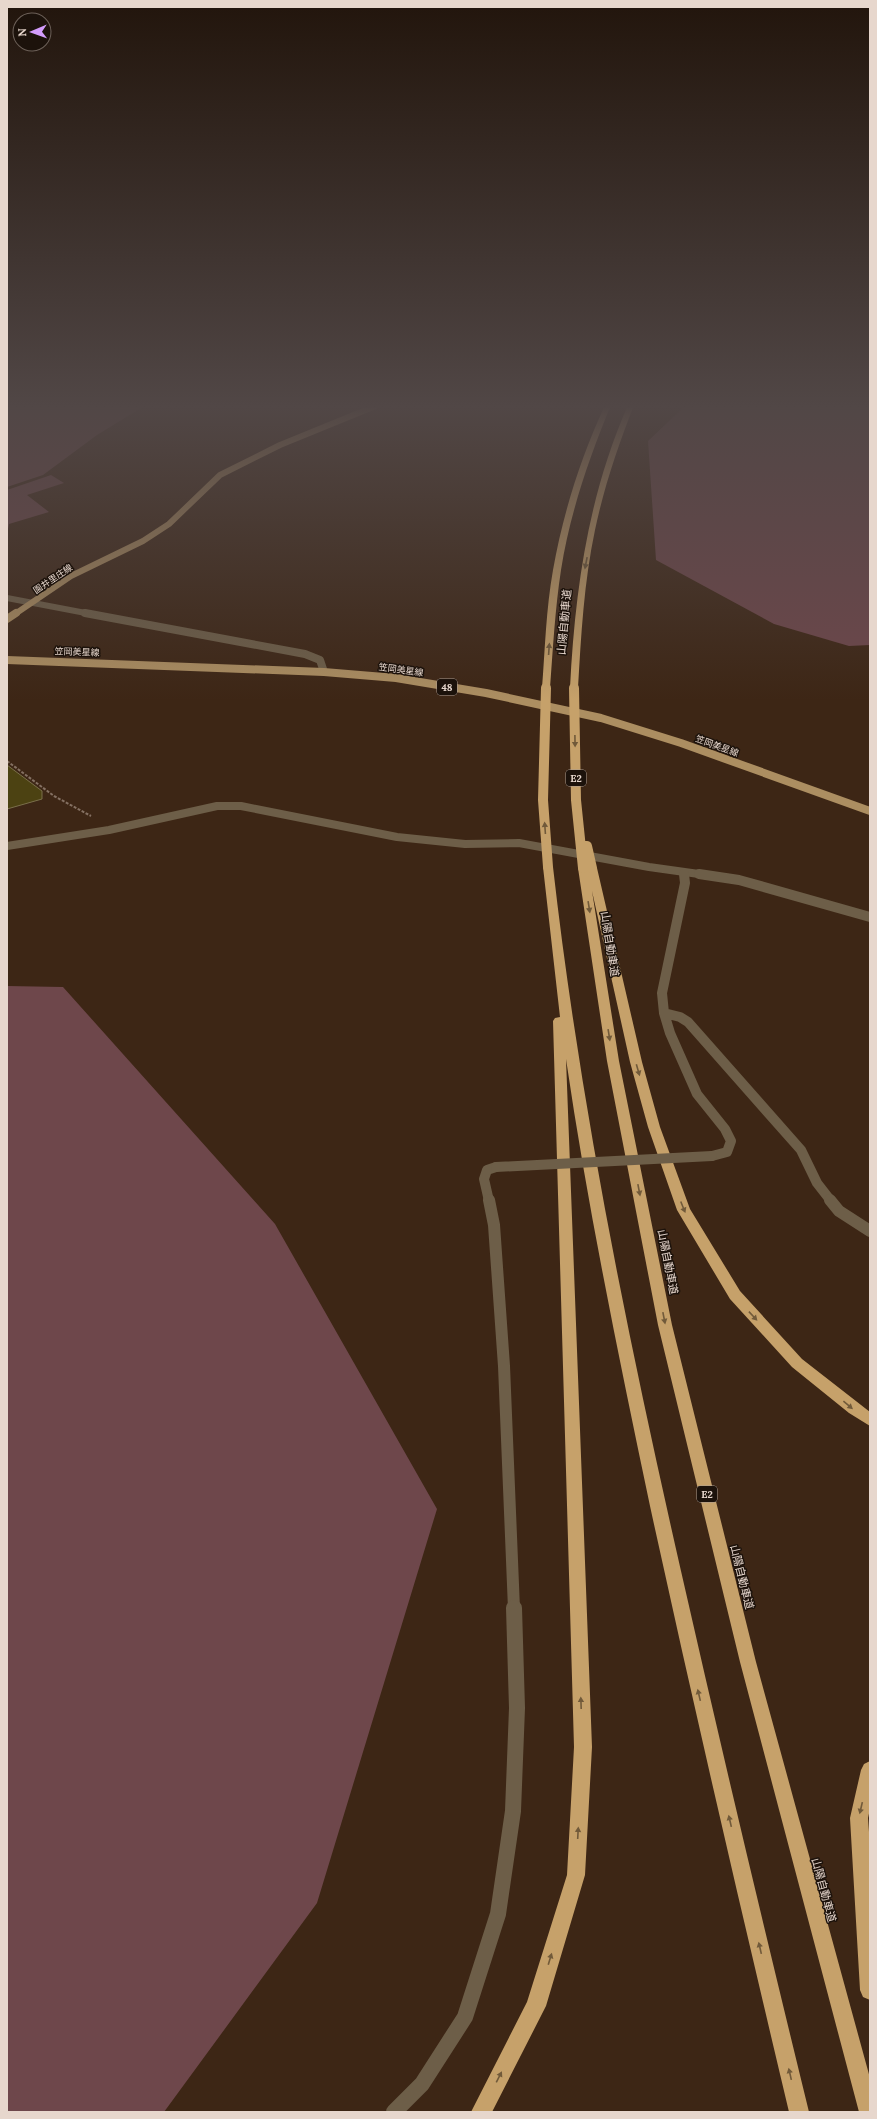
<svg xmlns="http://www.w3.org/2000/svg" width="877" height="2119" font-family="Lora,'Noto Sans JP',serif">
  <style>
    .green { fill: #6e474b }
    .water { fill: #4c4212; stroke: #7a6f4a }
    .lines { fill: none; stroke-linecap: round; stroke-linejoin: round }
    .path { stroke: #847062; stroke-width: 2; stroke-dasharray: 3 1.5; stroke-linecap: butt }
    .minor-far4 { stroke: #6d5e48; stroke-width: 6 }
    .minor-far3 { stroke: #6d5e48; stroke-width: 8 }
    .minor-far2 { stroke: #6d5e48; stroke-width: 10 }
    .minor-far1 { stroke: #6d5e48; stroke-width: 12 }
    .minor { stroke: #6d5e48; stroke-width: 16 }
    .major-far1 { stroke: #ac8e61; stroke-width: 6 }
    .major { stroke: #ac8e61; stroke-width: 8 }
    .highway { fill: #c6a16a; fill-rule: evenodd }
    .minor-bridge { stroke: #6d5e48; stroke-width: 10 }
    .highway-bridge { stroke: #c6a16a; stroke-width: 10 }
    .oneway { fill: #715a3a }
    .labels { text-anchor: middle; stroke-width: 3; stroke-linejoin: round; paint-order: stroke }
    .far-street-label { font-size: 9px; fill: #e7d7cd; stroke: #1c120b }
    .shield { fill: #1c120b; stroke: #aa9c93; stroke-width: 1 }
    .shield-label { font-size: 10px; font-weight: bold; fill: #e7d7cd }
    .street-label { font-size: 11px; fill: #e7d7cd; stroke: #1c120b }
  </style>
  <rect width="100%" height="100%" fill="#3d2615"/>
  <path class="green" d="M7,405h139l-49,30 -54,40 -36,12z
    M690,405h180v240l-21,1 -75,-22 -118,-64 -8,-119 37,-35z
    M51,475l13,8 -37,12 22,17 -40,12 -2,10v-44z
    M7,986l56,1 212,237 162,285 -120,394 -153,209h-157z"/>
  <path class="water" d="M7,765l35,26v8l-35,10z"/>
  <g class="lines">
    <path class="path" d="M7,761l47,35 37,20"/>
    <path class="minor-far4" d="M7,598l84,16"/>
    <path class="minor-far3" d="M85,613l220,41 15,6 4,12
      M7,846l102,-16 108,-24h24l156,31 68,7 54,-1 130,24 57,8
      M684,873v2"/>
    <path class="minor-far2" d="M684,874l1,9 -23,110 2,20 6,20 27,61 28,35 6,12 -4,11 -15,4
      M699,874l40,6 131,37
      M664,1013l16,4 8,5 113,128 16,33 14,18
      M489,1201l-5,-22 3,-9 9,-3"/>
    <path class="minor-far1" d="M489,1200l5,25 10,141 10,243
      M830,1200l9,11 31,20"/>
    <path class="minor" d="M394,2112l28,-28 43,-67 33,-103 15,-103 4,-103 -3,-100"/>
    <path class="major-far1" d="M15,614l56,-38 72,-35 26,-17 51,-49 60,-30 98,-40"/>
    <path class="major" d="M7,619l9,-6
      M7,660l317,12 72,6 90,15 115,25 80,25 189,68"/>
    <path class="highway" d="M605,405h6c-22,53 -41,108 -50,165 -6,39 -8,79 -11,118l-4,3 -4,-3c3,-39 4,-79 11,-118 10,-57 28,-113 52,-165z
      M628,405h6c-16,41 -30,82 -39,125 -11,52 -14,105 -17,158l-4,3 -4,-3c5,-98 18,-192 58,-283z
      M548,864l5,3c27,238 75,471 128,704 41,181 84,361 128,541h-20c-48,-202 -95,-404 -139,-606 -31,-148 -62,-297 -84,-447l26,688 -7,128 -39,131 -54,106h-21l56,-110 40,-127 7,-128 -21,-726 2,-3 5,-1 -17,-150z
      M583,865l5,2 4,-2 5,3 45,194 18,65 30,82 50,82 62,68 68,53v14l-21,-13 -57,-46 -62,-68 -53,-89 -29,-83 -18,-65 -38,-171 27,170 53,264 84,337 114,416v34h-11l-119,-450 -82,-337 -51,-264 -29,-193z
      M870,1761v48l-2,9 2,28v154l-7,-3 -3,-7 -10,-172 11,-48 3,-6z"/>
    <path class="minor-bridge" d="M496,1167l216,-11"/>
    <path class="highway-bridge" d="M546,688l-3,112 5,67
      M574,688l2,112 7,68
      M587,846l5,22"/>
  </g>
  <defs><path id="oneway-solid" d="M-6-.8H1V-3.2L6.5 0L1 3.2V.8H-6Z"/></defs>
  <g class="oneway">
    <use href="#oneway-solid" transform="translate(586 563) rotate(101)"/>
    <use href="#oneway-solid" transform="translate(549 649) rotate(-86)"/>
    <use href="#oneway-solid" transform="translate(575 741) rotate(89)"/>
    <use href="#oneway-solid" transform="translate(545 828) rotate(-94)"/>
    <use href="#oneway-solid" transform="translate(589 907) rotate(81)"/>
    <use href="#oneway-solid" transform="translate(609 1035) rotate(81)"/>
    <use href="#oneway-solid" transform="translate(638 1070) rotate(74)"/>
    <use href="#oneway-solid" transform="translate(639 1190) rotate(79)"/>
    <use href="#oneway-solid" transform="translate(683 1207) rotate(68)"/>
    <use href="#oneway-solid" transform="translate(753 1316) rotate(47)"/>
    <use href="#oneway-solid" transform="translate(664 1318) rotate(79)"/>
    <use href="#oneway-solid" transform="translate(848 1405) rotate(40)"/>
    <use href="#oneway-solid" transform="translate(699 1695) rotate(-103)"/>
    <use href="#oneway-solid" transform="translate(581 1703) rotate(-92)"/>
    <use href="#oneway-solid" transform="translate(861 1808) rotate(103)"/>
    <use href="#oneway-solid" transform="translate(730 1821) rotate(-103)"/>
    <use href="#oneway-solid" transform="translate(578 1833) rotate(-87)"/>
    <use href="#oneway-solid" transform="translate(760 1948) rotate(-103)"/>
    <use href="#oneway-solid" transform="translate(550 1959) rotate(-73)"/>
    <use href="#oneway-solid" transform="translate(790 2074) rotate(-103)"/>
    <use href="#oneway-solid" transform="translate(499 2077) rotate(-63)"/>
  </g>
  <linearGradient id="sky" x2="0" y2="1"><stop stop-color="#22150c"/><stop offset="0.58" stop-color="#514746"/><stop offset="1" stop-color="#514746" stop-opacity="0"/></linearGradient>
  <rect width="877" height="701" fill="url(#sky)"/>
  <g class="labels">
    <g class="far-street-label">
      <text transform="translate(53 579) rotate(-34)" y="3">園井里庄線</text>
      <text transform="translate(77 652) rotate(2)" y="3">笠岡美星線</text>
      <text transform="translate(401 670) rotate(8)" y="3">笠岡美星線</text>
      <text transform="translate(717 746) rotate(20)" y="3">笠岡美星線</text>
    </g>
    <g class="shield">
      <rect x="437" y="679" width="20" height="16" rx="3"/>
      <rect x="566" y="770" width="20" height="16" rx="3"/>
      <rect x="697" y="1486" width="20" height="16" rx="3"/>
    </g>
    <g class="shield-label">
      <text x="447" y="691">48</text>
      <text x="576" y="782">E2</text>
      <text x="707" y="1498">E2</text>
    </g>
    <g class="street-label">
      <text transform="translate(564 622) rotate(-85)" y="4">山陽自動車道</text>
      <text transform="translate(610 944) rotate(81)" y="4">山陽自動車道</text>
      <text transform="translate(668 1262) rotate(79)" y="4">山陽自動車道</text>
      <text transform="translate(742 1577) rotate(76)" y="4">山陽自動車道</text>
      <text transform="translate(824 1890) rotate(75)" y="4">山陽自動車道</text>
    </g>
  </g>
  <rect width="877" height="2119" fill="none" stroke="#e7d7cd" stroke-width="16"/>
  <g transform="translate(32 32) rotate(268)"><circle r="19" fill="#1c120b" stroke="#6d6159"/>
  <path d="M0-3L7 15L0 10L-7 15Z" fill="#d39cfc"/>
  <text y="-6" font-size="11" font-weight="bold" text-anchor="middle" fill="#e7d7cd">N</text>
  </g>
</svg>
